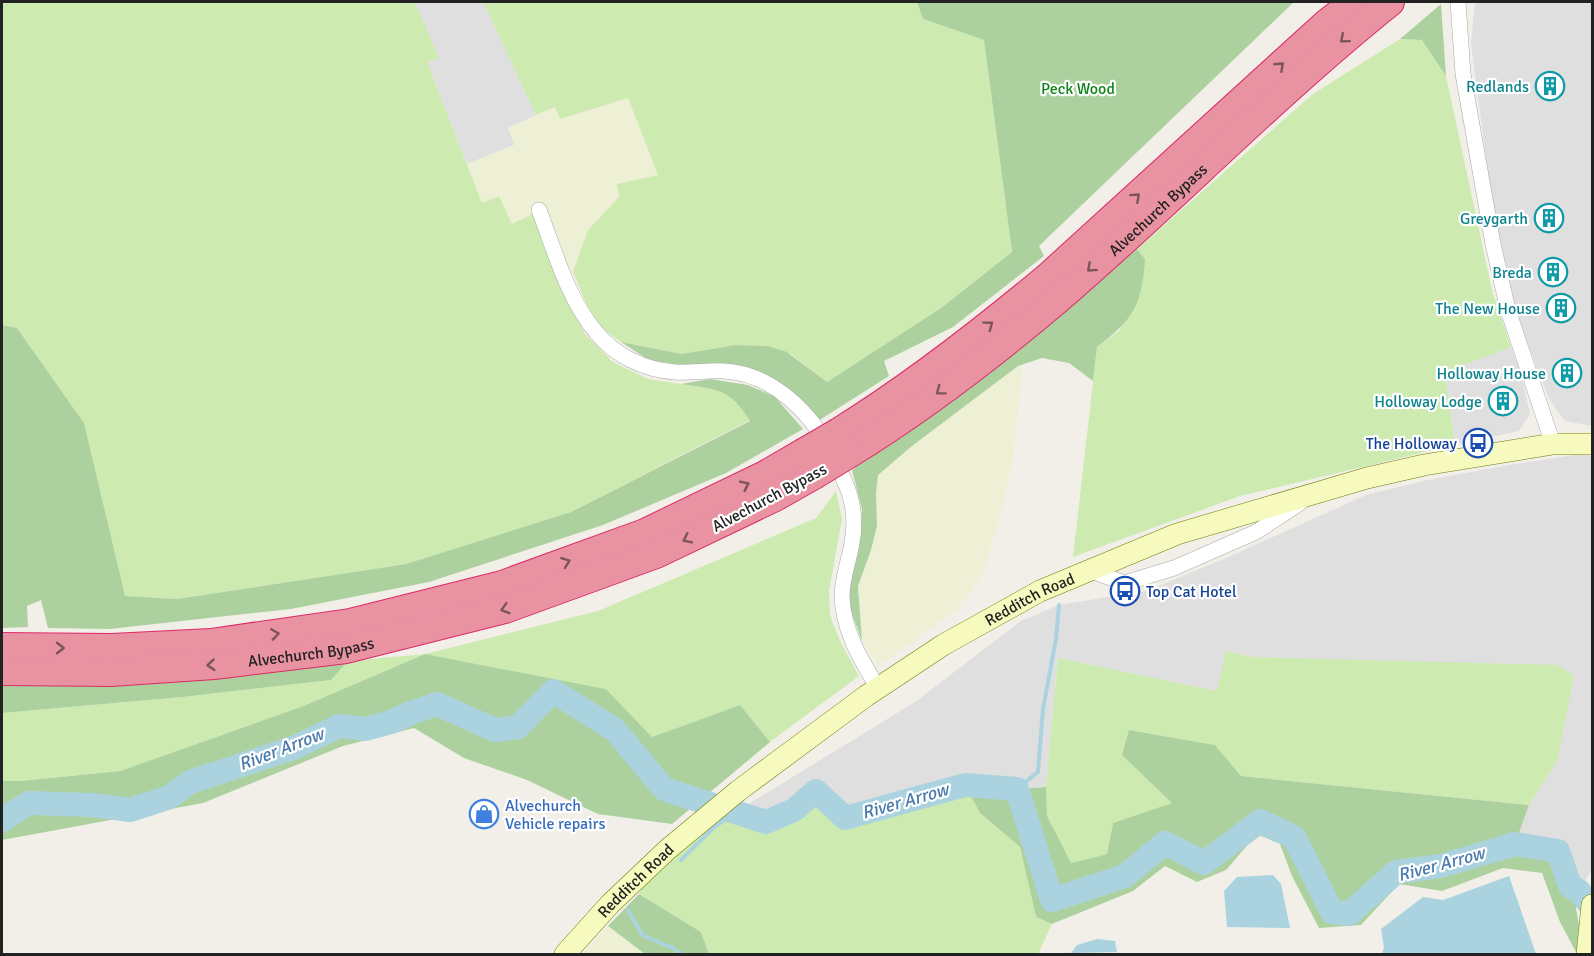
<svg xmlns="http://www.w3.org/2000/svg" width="1594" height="956" font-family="Signika,sans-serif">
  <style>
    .residential { fill: #e0dfdf }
    .farmland { fill: #eef0d5 }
    .grass { fill: #cdebb0 }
    .forest { fill: #add19e }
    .water { fill: #aad3df }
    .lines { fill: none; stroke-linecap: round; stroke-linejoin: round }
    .stream { stroke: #aad3df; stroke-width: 4 }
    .river { stroke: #aad3df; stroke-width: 24 }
    .street-casing { stroke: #a9a9a9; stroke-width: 16 }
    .secondary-casing { stroke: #707d05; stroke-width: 22 }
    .highway-casing { stroke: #dc2a67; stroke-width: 30 }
    .street { stroke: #fff; stroke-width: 15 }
    .secondary { stroke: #f7fabf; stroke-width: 21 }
    .highway { stroke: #e892a2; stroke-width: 28 }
    .highway-bridge-casing { stroke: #dc2a67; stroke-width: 30; stroke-linecap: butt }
    .highway-bridge { stroke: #e892a2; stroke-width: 28 }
    .oneway { stroke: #7b545c }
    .labels { text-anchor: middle; stroke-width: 4.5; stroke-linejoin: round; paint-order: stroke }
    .culture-label { font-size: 16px; fill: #0d838f; stroke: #fff; text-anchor: end }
    .park-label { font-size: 16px; fill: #0c8416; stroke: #fff }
    .street-label { font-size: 16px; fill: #222; stroke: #fff }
    .transit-label { font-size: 16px; fill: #164399; stroke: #fff; text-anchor: end }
    .shop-label { font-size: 16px; fill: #366cbe; stroke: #fff; text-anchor: start }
    .water-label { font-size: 18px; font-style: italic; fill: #4a7aab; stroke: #fff }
  </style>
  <rect width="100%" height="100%" fill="#f2efe9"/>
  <path class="residential" d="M415,2h68l53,113 -28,13 7,17 -48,19 -40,-102 11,-4z
    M1475,2h117v424l-27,-5 -16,-22 -35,-91 -22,-104 -21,-161z
    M1511,347l10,27 9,40 -11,17 -64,14 -10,-74z
    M1581,454l11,2v413l-13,22 -9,-5 -12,-35 -43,-7 14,-39 28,-44 -304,-104 -26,-6 -10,40 -159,-33 -12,129 -29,2 -52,-4 -120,33 -29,-26 -22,18 -28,12 -32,-9 181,-111 106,-81 38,-16 87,-14 78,-32 142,-64 57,-14 86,-16z"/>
  <path class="farmland" d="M628,98l30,77 -38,22 -32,33 -15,42 -13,5 -27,-63 -21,10 -30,-20 -15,-40 47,-19 -6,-17 47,-21 5,11z
    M1023,362l-10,98 -15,65 -16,50 -25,35 -79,56 -16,-25 -4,-55 13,-36 7,-75 34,-29z
    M608,926l37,28h-62z"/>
  <path class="grass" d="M2,2h413l24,56 -12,4 55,141 17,-7 13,28 21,-10 52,120 28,28 35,17 72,11 16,10 14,20 -179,92 -165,52 -229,35 -53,-3 -40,-173 -67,-95 -15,-3z
    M483,2h434l6,17 61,21 28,212 -71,56 -114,74 -36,-28 -23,-8 -33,-1 -53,9 -61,-12 -27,-20 -21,-50 15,-42 31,-33 -2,-13 41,-9 -30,-77 -68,21 -5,-12 -19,8z
    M1400,39l22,1 24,36 46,214 19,57 -66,25 10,73 -215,51 -167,61 24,-210 23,-17 25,-71 -8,-10 176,-155z
    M836,491l6,28 -13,72 1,25 11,27 18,33 -89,66 -30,-37 -88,32 -46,-48 -181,-35 -124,53 -181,64 -100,10h-18v-68l181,-16 148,-17 17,-19 77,-7 173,-43 218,-93z
    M1226,651l27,6 305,8 16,11 -17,85 -28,44 -288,-29 -26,-31 -85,-15 -8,25 51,48 -60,20 -6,31 -37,9 -23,-47 -1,-29 12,-129 159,33z
    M965,785l15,28 40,34 16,70 16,7 -14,30h-329l-8,-22 -62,-38 6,-14 55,-46 34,-21 32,8 28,-11 22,-19 29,27z"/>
  <path class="forest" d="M917,2h377l-255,244 5,10 -91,71 -69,34 5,15 -71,45 -45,-41 -124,-20 -28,-18 61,12 53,-9 33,1 19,6 40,30 114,-74 71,-56 -28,-212 -61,-21z
    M1441,4l5,72 -24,-36 -22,-1z
    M1137,249l8,10c-3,46 -12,61 -48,88l-4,34 -24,-18 -27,-5 -24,8 -106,80 -34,29 -2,18 1,33 -6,24 -13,36 4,55 -13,-35v-22l10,-34 3,-41 -10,-39 204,-154z
    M2,325l15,3 67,95 41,173 52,3 229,-35 165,-52 179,-91c-21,-34 -33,-31 -69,-37l29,-5 38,6 27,12 28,32 -77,44 -123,52 -174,57 -138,27 -181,20 -62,-1 -7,-28 -14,6 1,21 -26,1z
    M425,654l181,35 46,48 88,-32 30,37 -98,82 -74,-10 -71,-34 -63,-22 -50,-30 -71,18 -140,57 -201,37v-59h18l100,-10 181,-64z
    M348,661l-17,19 -148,17 -181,16v-31z
    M1129,730l86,15 26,31 288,29 -14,39 43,7 12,35 9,5 -3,18 3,16 -2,29 -17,-32 -18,-49 -39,-5 -61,23 -43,-7 -38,41 -42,3 -27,-52 -12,-32 -23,-10 -31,36 -29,12 -32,-16 -32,25 -81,33 -16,-7 -16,-70 -40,-34 -15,-28 52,4 29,-2 1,29 24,47 36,-9 6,-31 59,-20 -50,-48z
    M639,894l62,38 8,22h-64l-37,-28z"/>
  <path class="water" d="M1273,875l8,9 9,44 -63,-1 -3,-36 13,-14z
    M1509,876l27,78h-154l2,-7 -3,-18 42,-32 20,3z
    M1097,939l18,2 2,11 -46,1 6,-8z"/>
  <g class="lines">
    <path class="stream" d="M1017,789l21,-17 5,-63 13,-70 3,-34
      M681,860l32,-32 21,-15
      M628,910l14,25 31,13 8,6"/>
    <path class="river" d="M2,820l27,-17 63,2 38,5 40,-13 20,-15 106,-35 43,-21 27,3 25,-7 20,-9 26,-9 58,26 23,-3 35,-36 62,39 49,59 102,33 28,-12 22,-19 29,27 120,-33 52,4 35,111 73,-24 40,-33 39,20 56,-42 34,16 38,75 17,2 47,-42 45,-6 74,-22 43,7 12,35 9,5 13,16"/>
    <g class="street-casing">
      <path id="street" d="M1458,2l5,72 30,170 15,66 45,134
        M539,210c16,41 28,88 57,122 19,24 49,38 79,40 16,1 33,-2 49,-1 36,2 66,24 88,51 6,8 11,19 16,27 18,32 31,56 24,94 -3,18 -10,35 -10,53 1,35 19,64 36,92
        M1088,570l37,13 49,-15 82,-36 44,-29"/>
    </g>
    <g class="secondary-casing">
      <g id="secondary">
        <path id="s1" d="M565,954l45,-50 58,-55 70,-58 128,-95 77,-51 97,-54 137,-57 190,-56 57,-13 129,-21h39"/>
        <path d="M1587,954l5,-49"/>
      </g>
    </g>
    <g class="highway-casing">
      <g id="highway">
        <path d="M839,432c74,-46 142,-99 209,-155l279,-254 27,-21"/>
        <path id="s2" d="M850,453c73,-45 142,-98 208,-154 113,-97 216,-204 332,-297"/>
        <path d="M2,647l110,1 99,-5 139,-20 152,-38 143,-52 120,-58 38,-22"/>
        <path id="s3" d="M2,671l109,1 103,-7 132,-16 159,-40 151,-55 119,-57 39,-22"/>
      </g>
    </g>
    <use href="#street" class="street"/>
    <use href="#secondary" class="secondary"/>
    <use href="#highway" class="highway"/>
    <g class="highway-bridge-casing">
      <path id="highway-bridge" d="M803,453l36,-21
        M814,475l36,-22"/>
    </g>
    <use href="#highway-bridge" class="highway-bridge"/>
  </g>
  <defs><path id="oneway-chevron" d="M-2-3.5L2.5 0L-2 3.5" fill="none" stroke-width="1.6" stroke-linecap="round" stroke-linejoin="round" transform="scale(1.5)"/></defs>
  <g class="oneway">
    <use href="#oneway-chevron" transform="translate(1344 39) rotate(140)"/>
    <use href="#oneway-chevron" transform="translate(1280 66) rotate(-43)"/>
    <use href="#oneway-chevron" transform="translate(1136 197) rotate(-42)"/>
    <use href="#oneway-chevron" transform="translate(1091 268) rotate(138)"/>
    <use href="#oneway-chevron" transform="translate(989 325) rotate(-37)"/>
    <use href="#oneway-chevron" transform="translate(940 391) rotate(143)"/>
    <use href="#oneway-chevron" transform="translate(745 485) rotate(-26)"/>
    <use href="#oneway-chevron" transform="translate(687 539) rotate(154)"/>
    <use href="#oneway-chevron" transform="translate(566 562) rotate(-20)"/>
    <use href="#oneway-chevron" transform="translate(505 609) rotate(163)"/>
    <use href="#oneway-chevron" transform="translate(275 634) rotate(-8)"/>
    <use href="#oneway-chevron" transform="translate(60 648)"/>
    <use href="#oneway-chevron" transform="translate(211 665) rotate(175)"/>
  </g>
  <defs>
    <g id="building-ring" transform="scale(1.5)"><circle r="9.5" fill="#fff" stroke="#0f9aa8" stroke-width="1.5"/><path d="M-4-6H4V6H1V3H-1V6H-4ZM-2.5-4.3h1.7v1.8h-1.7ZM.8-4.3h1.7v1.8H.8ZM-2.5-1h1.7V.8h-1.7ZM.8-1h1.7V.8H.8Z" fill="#0f9aa8"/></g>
    <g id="bus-ring" transform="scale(1.5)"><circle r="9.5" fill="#fff" stroke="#1a4fb4" stroke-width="1.5"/><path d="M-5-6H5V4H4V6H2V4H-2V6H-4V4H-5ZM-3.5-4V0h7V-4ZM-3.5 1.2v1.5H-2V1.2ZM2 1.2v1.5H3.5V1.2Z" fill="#1a4fb4"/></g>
    <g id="shop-ring" transform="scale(1.5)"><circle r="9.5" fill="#fff" stroke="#3f7fe0" stroke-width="1.5"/><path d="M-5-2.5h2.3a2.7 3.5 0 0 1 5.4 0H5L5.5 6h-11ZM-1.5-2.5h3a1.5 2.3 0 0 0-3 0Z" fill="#3f7fe0"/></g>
  </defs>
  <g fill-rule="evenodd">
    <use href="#building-ring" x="1550" y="86"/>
    <use href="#building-ring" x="1549" y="218"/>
    <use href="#building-ring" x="1553" y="272"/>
    <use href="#building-ring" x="1561" y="308"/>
    <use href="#building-ring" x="1567" y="373"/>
    <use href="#building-ring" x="1503" y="401"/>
    <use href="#bus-ring" x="1478" y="443"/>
    <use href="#bus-ring" x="1125" y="591"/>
    <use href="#shop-ring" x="484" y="814"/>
  </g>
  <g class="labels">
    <g class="culture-label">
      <text x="1529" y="92">Redlands</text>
      <text x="1528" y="224">Greygarth</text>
      <text x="1532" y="278">Breda</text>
      <text x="1540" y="314">The New House</text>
      <text x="1546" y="379">Holloway House</text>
      <text x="1482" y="407">Holloway Lodge</text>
    </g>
    <g class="park-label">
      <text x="1078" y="94">Peck Wood</text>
    </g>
    <g class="street-label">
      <text dy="6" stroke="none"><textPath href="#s2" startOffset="393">Alvechurch Bypass</textPath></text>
      <text transform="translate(769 497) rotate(-28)" y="6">Alvechurch Bypass</text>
      <text dy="6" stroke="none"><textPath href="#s1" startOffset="588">Redditch Road</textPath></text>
      <text dy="6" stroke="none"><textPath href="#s3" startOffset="310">Alvechurch Bypass</textPath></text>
      <text dy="6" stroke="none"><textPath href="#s1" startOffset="102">Redditch Road</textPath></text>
    </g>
    <g class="transit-label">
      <text x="1457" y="449">The Holloway</text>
      <text x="1146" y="597" text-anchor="start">Top Cat Hotel</text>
    </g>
    <g class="shop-label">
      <text x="505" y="811">Alvechurch<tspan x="505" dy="18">Vehicle repairs</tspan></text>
    </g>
    <g class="water-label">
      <text transform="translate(281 749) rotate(-21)" y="6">River Arrow</text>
      <text transform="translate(905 801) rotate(-16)" y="6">River Arrow</text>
      <text transform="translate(1441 864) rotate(-15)" y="6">River Arrow</text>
    </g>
  </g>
  <rect width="1594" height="956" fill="none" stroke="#222222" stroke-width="6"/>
</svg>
